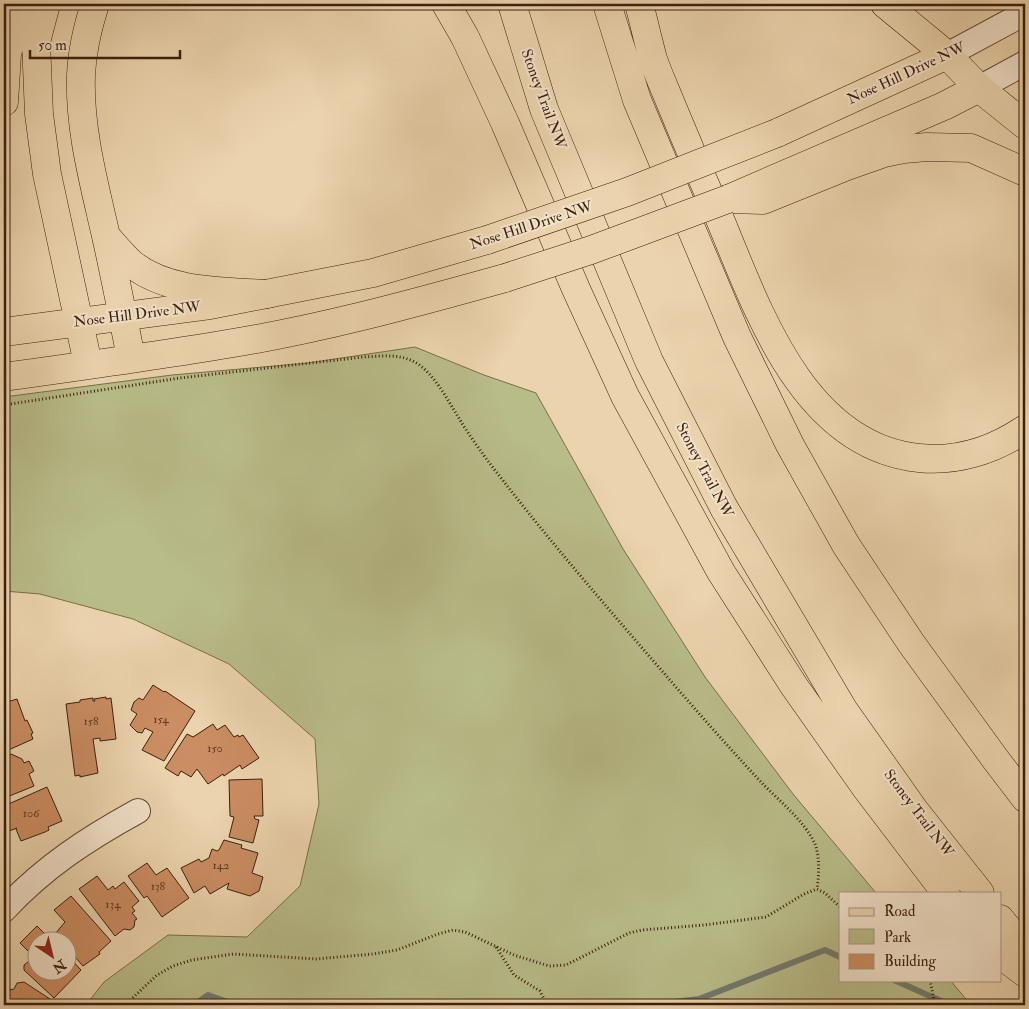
<svg xmlns="http://www.w3.org/2000/svg" width="1029" height="1009" font-family="'IM FELL Double Pica',serif">
  <style>
    .green { fill: #b8bc89; stroke: #7a6e4a }
    .lines { fill: none; stroke-linecap: round; stroke-linejoin: round }
    .stream { stroke: #737a6d; stroke-width: 6 }
    .building { fill: #cb8d62; stroke: #3c1f0c }
    .minor-casing { stroke: #684c34; stroke-width: 26 }
    .major-casing { stroke: #3c1f0c; stroke-width: 29 }
    .highway-casing { stroke: #3c1f0c; stroke-width: 29 }
    .path { stroke: #3c1f0c; stroke-width: 3; stroke-dasharray: 1 2.5; stroke-linecap: butt }
    .minor { stroke: #f2e2ca; stroke-width: 24 }
    .major { stroke: #ebd3ad; stroke-width: 28 }
    .highway { stroke: #ebd3ad; stroke-width: 28 }
    .major-bridge-casing { stroke: #3c1f0c; stroke-width: 29; stroke-linecap: butt }
    .major-bridge { stroke: #ebd3ad; stroke-width: 28 }
    .labels { text-anchor: middle; stroke-width: 4; stroke-linejoin: round; paint-order: stroke }
    .number-label { font-size: 12px; fill: #603a22 }
    .street-label { font-size: 15px; fill: #3c1f0c; stroke: #f2e2ca }
  </style>
  <rect width="100%" height="100%" fill="#ebd3ad"/>
  <filter id="stains"><feTurbulence type="fractalNoise" baseFrequency=".004" numOctaves="4"/><feColorMatrix values="0 0 0 0 .2 0 0 0 0 .09 0 0 0 0 .02 0 0 0 .5 -.17"/></filter>
  <radialGradient id="worn" r=".72"><stop offset=".6" stop-color="#630" stop-opacity="0"/><stop offset="1" stop-color="#630" stop-opacity=".3"/></radialGradient>
  <path class="green" d="M415,347l69,28 52,18 87,156 82,128 88,117 83,99h-36v87h110l21,25h-885l18,-23 64,-47 79,2 53,-51 19,-82 -4,-65 -86,-75 -96,-45 -93,-25 -36,-3v-194l168,-22 136,-12z"/>
  <g class="lines">
    <path class="stream" d="M894,980l56,25
      M194,1005l14,-10 28,10
      M649,1005l50,-6 126,-49 15,7"/>
  </g>
  <path class="building" d="M153,685l11,7 1,-1 30,20 -31,50 -22,-11 11,-18 -8,-4 -3,5 -5,-1 -7,-7 7,-11 -6,-4 3,-8 5,-4 4,2z
    M106,697v2l5,-1 5,41 -16,2v-3l-7,1 5,34 -18,4v-2l-5,1 -9,-72 14,-2v-2l13,-2v3h2l-1,-2z
    M17,699l8,22 2,-1 6,13 -2,1 2,5 -29,13v-49z
    M213,724l4,6 8,-5 9,12 4,-2 1,2 4,-2 16,23 -17,11 -2,-4 -16,11 -1,-2 -15,10 -11,-15 -6,8 -10,-6 -3,5 -13,-8 22,-34 6,3z
    M11,754l11,5 2,4 5,-2 5,10 -5,3 5,12 -27,11 1,2 -4,1v-42z
    M262,779l1,37h-9l1,3 4,1 -6,23 -24,-6 5,-20 -4,-1 -1,-36z
    M47,787l15,34 -14,6 1,3 -4,2 -24,9 -5,-12 1,-1 -13,5v-27z
    M224,840l18,5 -1,3 17,5 -6,20 11,4 -4,14 -9,5 -23,-7 2,-6 -19,11 -5,-8 -11,7 -13,-25 18,-9 2,3 8,-4 3,-9 5,2 2,-1z
    M147,863l9,12 11,-7 22,30 -27,19 -15,-21 -3,2 -16,-22z
    M97,876l11,14 5,-4 2,3 9,-7 15,19 -7,6 3,4 -3,2 5,6 -2,1 -1,7 -4,3 -6,-1 -9,7 -36,-47z
    M71,896l40,45 -12,11 1,2 -17,12 -15,-17v-7h-9l-4,-8 10,-12 -11,-12z
    M37,926l16,16h-15v30h30v-16l13,14 -27,28 -30,-28v-5l10,-8 -14,-14z
    M24,982l29,19 -3,4h-46v-19l5,-1 1,5 4,-1 3,-6z"/>
  <g class="lines">
    <g class="minor-casing">
      <path id="minor" d="M947,55l78,-42
        M979,88l46,-25
        M4,910c40,-43 83,-71 134,-99"/>
    </g>
    <g class="major-casing">
      <path id="major" d="M777,133l170,-78
        M728,199l216,-93 35,-18
        M4,332l206,-27 163,-32 114,-33
        M4,377c72,-10 145,-20 217,-32 96,-15 191,-41 284,-67"/>
    </g>
    <g class="highway-casing">
      <path id="highway" d="M46,4l-10,38 3,72 8,60 41,190
        M95,4c-7,22 -13,47 -14,71 -2,54 13,108 25,161 9,40 17,81 25,122
        M446,4l19,33 40,86 71,166 49,107 96,176 73,114 72,102 80,105
        M512,4l32,105 105,252 75,147 119,201 72,102 65,82
        M607,4l30,96 100,237 53,108 56,100 65,98 85,117 29,38
        M639,4c5,18 9,37 14,55 5,15 12,30 18,45 15,36 30,72 46,108 39,93 84,234 202,246 38,4 75,-8 106,-29
        M885,4l62,51 32,33 46,37
        M4,102l3,-48 14,-50
        M728,199l35,1 84,-34 37,-13 20,-4 23,-2 44,1 54,24
        M106,236c8,9 17,20 26,28 36,29 91,27 135,30
        M1000,919l25,30
        M1000,954l25,19"/>
    </g>
    <path class="path" d="M4,405l176,-27 183,-21c19,-1 38,-4 55,7 17,12 28,33 39,51 10,17 22,34 34,50 58,76 121,148 184,221 28,32 56,64 86,96 18,19 43,38 54,62 5,13 4,31 2,45
      M496,947l18,28 26,16 7,14
      M930,980l5,25
      M125,1005l32,-30 16,-9 19,-6 41,-6 83,5 57,-5 24,-4 41,-16 15,-4 12,2 49,23 35,11 17,-1 63,-32 13,-3 62,-5 62,-8 38,-23 13,-5 8,4 15,14"/>
    <use href="#minor" class="minor"/>
    <use href="#major" class="major"/>
    <use href="#highway" class="highway"/>
    <g class="major-bridge-casing">
      <path id="major-bridge" d="M487,240l140,-48 150,-59
        M505,278l86,-28 137,-51"/>
    </g>
    <use href="#major-bridge" class="major-bridge"/>
  </g>
  <g class="labels">
    <g class="number-label">
      <text x="161" y="723">154</text>
      <text x="91" y="725">158</text>
      <text x="215" y="752">150</text>
      <text x="31" y="817">106</text>
      <text x="221" y="869">142</text>
      <text x="158" y="890">138</text>
      <text x="113" y="908">134</text>
    </g>
    <g class="street-label">
      <text transform="translate(906 73) rotate(-25)" y="5">Nose Hill Drive NW</text>
      <text transform="translate(544 99) rotate(70)" y="5">Stoney Trail NW</text>
      <text transform="translate(531 225) rotate(-18)" y="5">Nose Hill Drive NW</text>
      <text transform="translate(137 314) rotate(-7)" y="5">Nose Hill Drive NW</text>
      <text transform="translate(705 470) rotate(62)" y="5">Stoney Trail NW</text>
      <text transform="translate(919 813) rotate(53)" y="5">Stoney Trail NW</text>
    </g>
  </g>
  <rect width="1029" height="1009" fill="none" stroke="#ebd3ad" stroke-width="20"/>
  <rect x="5" y="5" width="1019" height="999" fill="none" stroke="#3c1f0c" stroke-width="2.5"/>
  <rect x="10" y="10" width="1009" height="989" fill="none" stroke="#3c1f0c"/>
  <rect x="839" y="892" width="162" height="90" fill="#f2e2ca" stroke="#a9947e"/>
  <rect x="849" y="908" width="25" height="8" fill="#ebd3ad" stroke="#a9947e"/>
  <text x="884" y="916" font-size="15" fill="#3c1f0c">Road</text>
  <rect x="849" y="929" width="25" height="15" fill="#b8bc89" stroke="#a9947e"/>
  <text x="884" y="942" font-size="15" fill="#3c1f0c">Park</text>
  <rect x="849" y="954" width="25" height="15" fill="#cb8d62" stroke="#a9947e"/>
  <text x="884" y="966" font-size="15" fill="#3c1f0c">Building</text>
  <g transform="translate(52 956) rotate(145)"><circle r="24" fill="#f2e2ca" stroke="#a9947e"/>
  <path d="M0-4L9 19L0 12L-9 19Z" fill="#8f2418"/>
  <text y="-8" font-size="14" font-weight="bold" text-anchor="middle" fill="#3c1f0c">N</text>
  </g>
  <path d="M30 50v8h150v-8" fill="none" stroke="#3c1f0c" stroke-width="2.5"/>
  <text x="38" y="50" font-size="15" fill="#3c1f0c" stroke="#f2e2ca" stroke-width="4" paint-order="stroke">50 m</text>
  <rect width="100%" height="100%" filter="url(#stains)"/>
  <rect width="100%" height="100%" fill="url(#worn)"/>
</svg>
